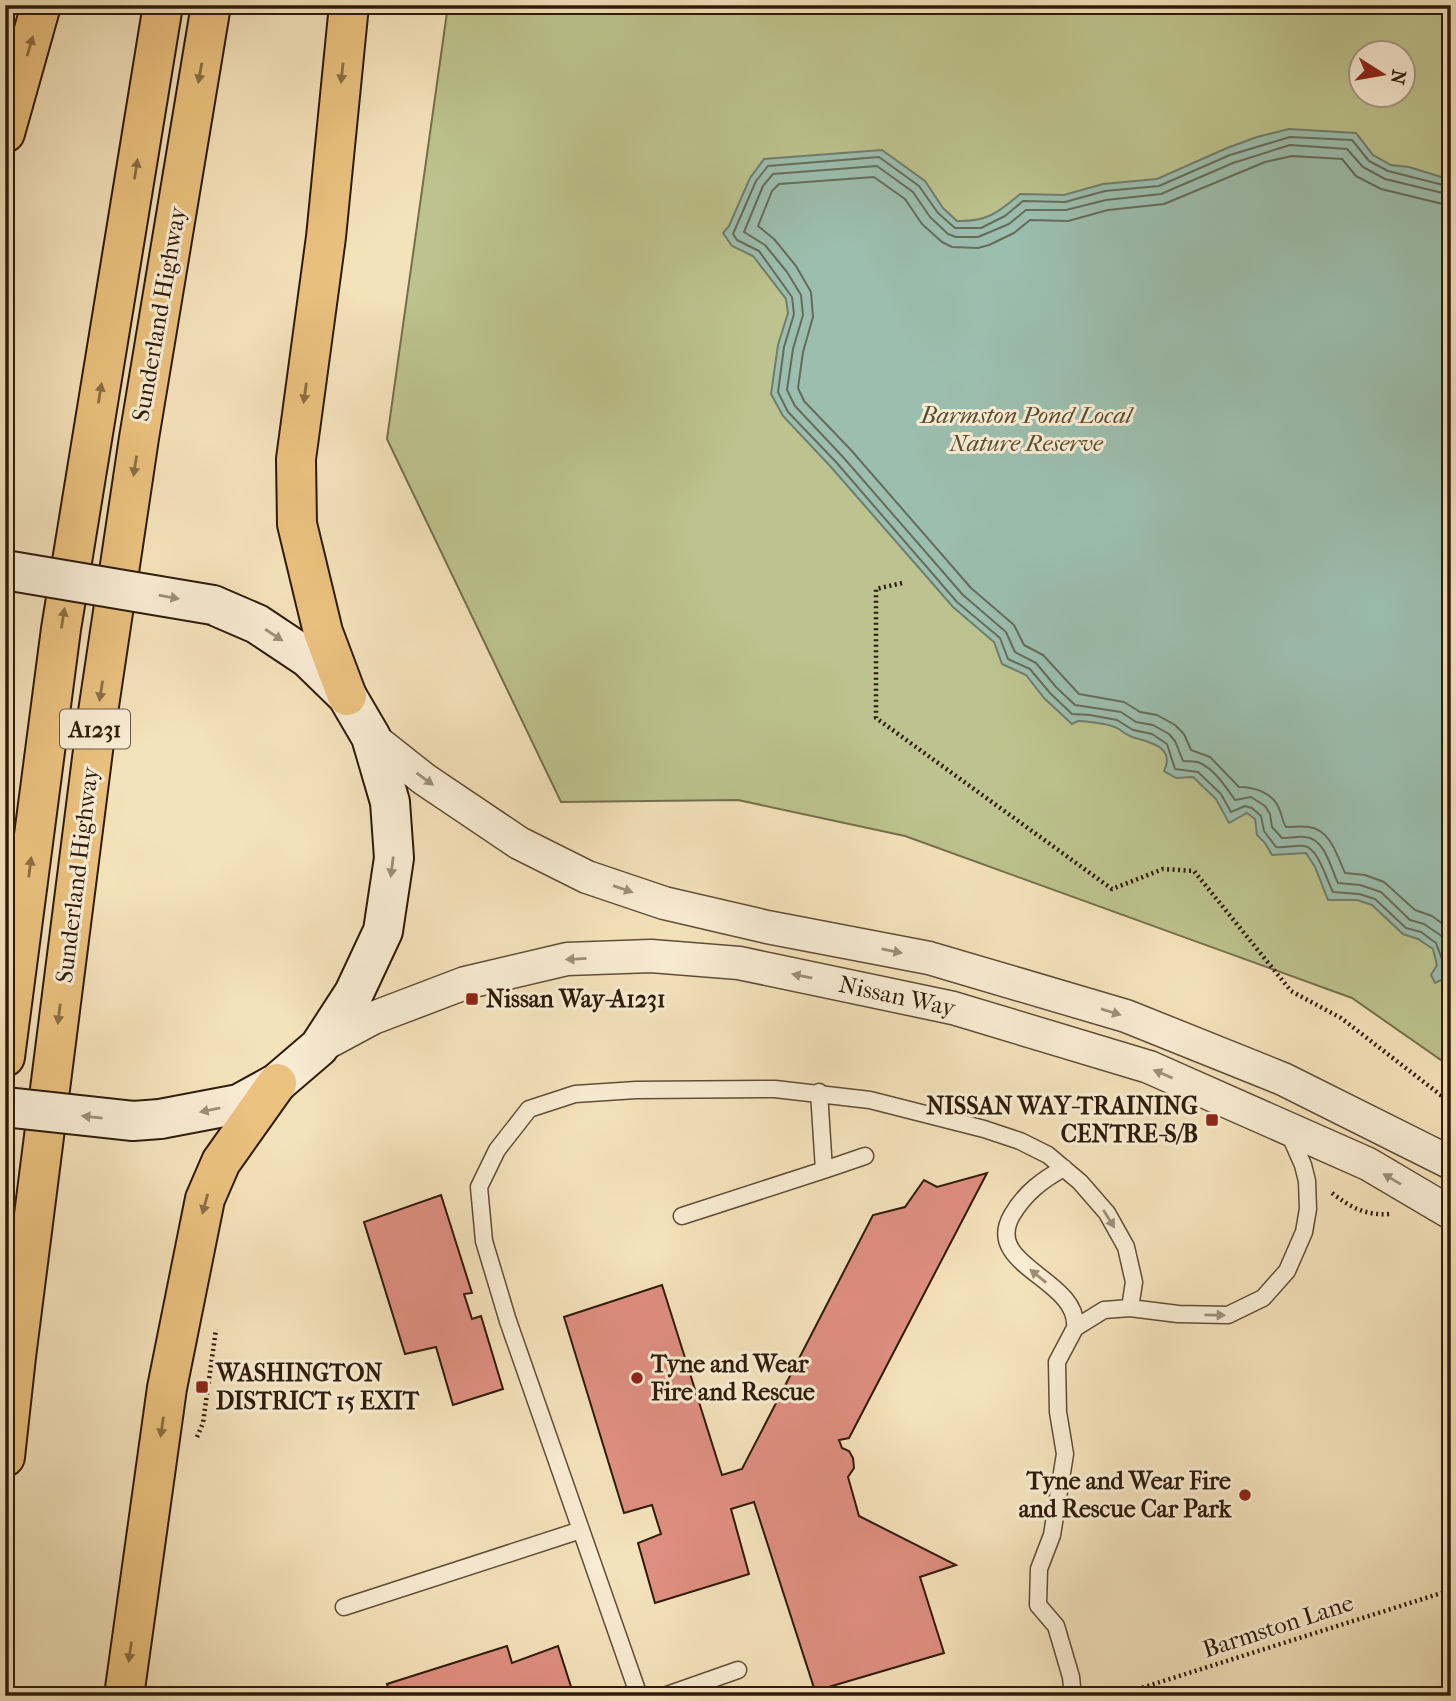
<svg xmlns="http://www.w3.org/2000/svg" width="1456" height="1701" font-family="'IM FELL French Canon',serif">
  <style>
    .green { fill: #bdc38e; stroke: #766f4c; stroke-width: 2; fill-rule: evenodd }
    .water { fill: #9cbeae; stroke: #707d6d; stroke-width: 2 }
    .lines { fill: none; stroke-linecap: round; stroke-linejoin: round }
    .shore { stroke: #666c5c; stroke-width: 2 }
    .building { fill: #df8f81; stroke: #2f1b0b; stroke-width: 2 }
    .lane-casing { stroke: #604d37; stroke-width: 19 }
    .street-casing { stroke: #604d37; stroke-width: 35 }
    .secondary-casing { stroke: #2f1b0b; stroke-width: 42 }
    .highway-casing { stroke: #2f1b0b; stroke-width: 42 }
    .path { stroke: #2f1b0b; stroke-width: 4.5; stroke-dasharray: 2 3.5; stroke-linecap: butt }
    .lane { stroke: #f8ecd3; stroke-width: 16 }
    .street { stroke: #f8ecd3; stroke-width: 32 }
    .secondary { stroke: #f8ecd3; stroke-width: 38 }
    .highway { stroke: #eac17e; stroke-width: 38 }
    .secondary-bridge-casing { stroke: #2f1b0b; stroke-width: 42; stroke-linecap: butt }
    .secondary-bridge { stroke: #f8ecd3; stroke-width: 38 }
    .oneway { fill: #8c6e44 }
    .oneway2 { fill: #9e8e79 }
    .poi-dot { fill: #8f2418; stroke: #f8ecd3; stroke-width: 2.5 }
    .labels { text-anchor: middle; stroke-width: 6; stroke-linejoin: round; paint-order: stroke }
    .shield { fill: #f8ecd3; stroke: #6b5a47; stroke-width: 2 }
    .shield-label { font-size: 23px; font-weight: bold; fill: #2f1b0b }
    .street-label { font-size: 24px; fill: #2f1b0b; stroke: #f8ecd3 }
    .park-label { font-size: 24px; font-style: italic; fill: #5a4d32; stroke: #f8ecd3 }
    .poi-label { font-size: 24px; font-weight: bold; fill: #2f1b0b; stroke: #f8ecd3; text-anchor: start }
  </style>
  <rect width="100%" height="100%" fill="#f4e2bb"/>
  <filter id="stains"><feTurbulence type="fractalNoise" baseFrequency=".00286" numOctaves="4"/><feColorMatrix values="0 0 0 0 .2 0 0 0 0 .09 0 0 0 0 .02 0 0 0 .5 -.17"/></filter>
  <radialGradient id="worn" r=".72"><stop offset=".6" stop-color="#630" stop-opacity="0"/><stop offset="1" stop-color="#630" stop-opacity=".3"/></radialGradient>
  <path class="green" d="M448,5h1003v1062l-99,-69 -447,-162 -167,-36 -177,2 -174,-363zM1362,52h42v42h-42z"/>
  <path class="water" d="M1289,129l67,4 17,22 18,10 18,2 42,13v804l-10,-4 -6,3 -4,-8 6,-10 -4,-16 -15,-10 -15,-5 -31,-29 -15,-5h-29l-13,-33 -9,-14 -34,2 -7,-12 -8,-8 -2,-16 -8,-6 -18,10 -13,-24 -23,-22 -17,1 -12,-7c12,-25 -16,-29 -32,-34 -5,-2 -10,-6 -15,-9 -11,-5 -26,-6 -39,-7l-6,3 -28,-26 -18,-23 -24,-11 -8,-22 -41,-35 -122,-140 -48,-51 -12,-22 7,-49 10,-32 -2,-14 -33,-43 -21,-10 -9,-13 6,-7 21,-48 14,-19 118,-9 43,31 18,27 14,13c29,1 41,-8 63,-27l44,1 39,-11 54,-5 70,-31 30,-11z"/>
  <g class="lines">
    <path class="shore" d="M1451,187l-63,-16 -19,-10 -17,-21 -62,-3 -60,18 -71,31 -54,5 -40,11 -42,-1 -18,15 -24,12h-26l-17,-15 -19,-27 -40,-29 -111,9 -12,15 -23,53 4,6 22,11 33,46 2,17 -10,33 -6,45 10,20 48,50 121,140 43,36 8,21 22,10 20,24 22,21 18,1 27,5 16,10 19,4 15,10 8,25 23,3 23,22 10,18 14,-6 7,2 9,8 3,15 12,16c9,1 19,-2 28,-1 14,1 23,35 29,46l26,2 16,5 31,29 15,4 15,11 7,19 -1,10 9,4
      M1451,195l-66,-16 -22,-12 -16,-18 -57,-4 -57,18 -72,31 -55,6 -40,10h-40l-17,14 -31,13h-22l-8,-3 -18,-17 -17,-25 -36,-26 -104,8 -10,12 -19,46 21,13 22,27 14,23 2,20 -10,34 -6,41 8,16 48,51 120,138 43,37 9,20 21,11 20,24 19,18 46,7 15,10 17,3 16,9 6,7 8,20c5,1 11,-1 17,2 14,6 26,24 35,37l16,-3 14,9 5,8 2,13 10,11c7,0 16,-2 23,-1 20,1 26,32 33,46l22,2 21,7 29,28 14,4 19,13 8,19
      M1451,206l-70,-17 -25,-13 -14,-17 -50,-3 -27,6 -101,42 -56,6 -40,11 -38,-1 -16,13 -25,12 -11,3 -26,-1 -10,-5 -20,-18 -17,-25 -31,-22 -95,7 -7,7 -14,35 16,13 22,27 15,26 2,25 -10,35 -5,36 6,13 47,49 120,138 43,37 10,20 19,10 36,39 45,8 16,10 17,3 18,10 9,9 7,16 19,7 29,30c17,0 36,7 41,24 3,7 2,10 6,16 8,0 15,-1 23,0 22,3 28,29 36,46l20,2 19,7 31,28 17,6 19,14"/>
  </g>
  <path class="building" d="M987,1173l-138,265 -10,2 3,8 7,3 4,7 1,10 -6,9 11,39 97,49 -36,12 24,76 -129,38 -61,-189 -23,7 18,65 -94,29 -17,-60 23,-9 -9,-29 -28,8 -60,-196 98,-32 60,190 20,-6 131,-254 32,-8 19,-27 13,7z
    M441,1195l31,98 -8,1 8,25 9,-3 22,73 -50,16 -17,-58 -31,7 -41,-132z
    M507,1646l5,17 46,-17 16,50h-184l-3,-12z"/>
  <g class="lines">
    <g class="lane-casing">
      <path id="lane" d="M1064,1168c-22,12 -39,25 -52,47 -30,51 68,64 63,113
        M824,1170l41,-14
        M682,1216l142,-46 -5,-78
        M344,1607l237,-77
        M639,1696l-131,-375 -24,-80 -5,-54 18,-37 32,-41 46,-15 61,-4 139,-1 95,11 114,29 36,12 28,14 32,27 27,31 19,34 8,35 -4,26
        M664,1696l74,-26
        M1073,1696l-2,-19 -15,-51 -18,-21 1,-36 13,-34 13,-81 -7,-42 -1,-50 18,-34 29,-18 26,-2 48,6 50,1 35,-17 24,-27 17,-39 4,-23 -1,-28 -4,-16 -15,-34"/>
    </g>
    <g class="street-casing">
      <path id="street" d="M371,737l53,42 95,64 68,34 77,26 103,24 162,31 197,58 157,63 168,84
        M319,1047l54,-29 92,-35 102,-24 84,-3 88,7 214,45 196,59 219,97 83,49"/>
    </g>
    <g class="secondary-casing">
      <path id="secondary" d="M160,1119l79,-15 38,-21 42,-36 35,-54 29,-62 11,-73 -4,-56 -19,-65 -24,-41 -39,-38 -51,-34 -44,-19"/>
    </g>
    <g class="highway-casing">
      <path id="highway" d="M5,133l36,-128
        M347,696l-24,-64 -26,-108 -1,-65 30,-222 23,-232
        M5,1057l56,-428 102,-624
        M5,1457l11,-100 81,-638 42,-281 72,-433
        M124,1696l43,-308 38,-189 16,-37 56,-79"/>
    </g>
    <path class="path" d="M902,583l-26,6v129l236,171 51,-20 31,2 97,120 50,27 110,85
      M1332,1193c18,14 34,23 58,21
      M197,1437l6,-14 13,-94
      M1116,1696l335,-106"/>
    <use href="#lane" class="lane"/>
    <use href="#street" class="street"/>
    <use href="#secondary" class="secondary"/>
    <use href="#highway" class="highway"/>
    <g class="secondary-bridge-casing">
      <path id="secondary-bridge" d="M5,570l208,35
        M5,1107l128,14 27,-2"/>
    </g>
    <use href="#secondary-bridge" class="secondary-bridge"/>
  </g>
  <defs><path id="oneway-solid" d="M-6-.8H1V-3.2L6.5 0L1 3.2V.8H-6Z" transform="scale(1.75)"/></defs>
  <g class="oneway">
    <use href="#oneway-solid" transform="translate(30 46) rotate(-74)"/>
    <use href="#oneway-solid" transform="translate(200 73) rotate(100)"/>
    <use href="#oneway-solid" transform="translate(342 73) rotate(96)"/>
    <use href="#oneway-solid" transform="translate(136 169) rotate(-81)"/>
    <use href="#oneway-solid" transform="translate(100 393) rotate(-81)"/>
    <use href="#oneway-solid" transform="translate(305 393) rotate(98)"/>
    <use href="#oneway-solid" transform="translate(135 466) rotate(99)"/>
    <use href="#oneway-solid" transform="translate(63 618) rotate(-81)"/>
    <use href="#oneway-solid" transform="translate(101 691) rotate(99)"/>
    <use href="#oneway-solid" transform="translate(30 867) rotate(-83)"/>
    <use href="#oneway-solid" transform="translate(59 1014) rotate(97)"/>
    <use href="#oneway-solid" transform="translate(205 1204) rotate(105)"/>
    <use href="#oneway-solid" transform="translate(162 1427) rotate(98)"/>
    <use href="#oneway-solid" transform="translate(130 1652) rotate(98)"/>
  </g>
  <g class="oneway2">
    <use href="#oneway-solid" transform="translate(169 597) rotate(10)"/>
    <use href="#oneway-solid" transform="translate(274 635) rotate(33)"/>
    <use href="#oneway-solid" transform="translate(425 779) rotate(36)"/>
    <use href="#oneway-solid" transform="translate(392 867) rotate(97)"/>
    <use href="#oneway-solid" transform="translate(623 889) rotate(19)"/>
    <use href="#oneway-solid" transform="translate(892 951) rotate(11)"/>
    <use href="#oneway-solid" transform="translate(576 959) rotate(177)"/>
    <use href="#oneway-solid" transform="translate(802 976) rotate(-168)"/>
    <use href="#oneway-solid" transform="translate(1111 1012) rotate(17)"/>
    <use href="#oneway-solid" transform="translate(1163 1074) rotate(-157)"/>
    <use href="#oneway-solid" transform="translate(210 1110) rotate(168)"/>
    <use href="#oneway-solid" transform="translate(92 1117) rotate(-174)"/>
    <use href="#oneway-solid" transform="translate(1392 1179) rotate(-149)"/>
    <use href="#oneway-solid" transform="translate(1109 1219) rotate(58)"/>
    <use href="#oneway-solid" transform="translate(1038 1276) rotate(-141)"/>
    <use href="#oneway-solid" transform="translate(1215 1315) rotate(1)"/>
  </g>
  <g class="poi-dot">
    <rect x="465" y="992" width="14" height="14" rx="3.5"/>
    <rect x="1205" y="1113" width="14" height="14" rx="3.5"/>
    <circle cx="637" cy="1378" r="7"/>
    <rect x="195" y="1380" width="14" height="14" rx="3.5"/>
    <circle cx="1245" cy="1495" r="7"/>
  </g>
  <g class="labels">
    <rect class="shield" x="60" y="709.5" width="70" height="39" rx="5"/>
    <g class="shield-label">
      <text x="95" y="737">A1231</text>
    </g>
    <g class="street-label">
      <text transform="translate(159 314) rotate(-80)" y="8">Sunderland Highway</text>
      <text transform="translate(77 875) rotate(-83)" y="8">Sunderland Highway</text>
      <text transform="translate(897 996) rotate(12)" y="8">Nissan Way</text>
      <text transform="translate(1278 1626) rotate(-18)" y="8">Barmston Lane</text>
    </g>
    <g class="park-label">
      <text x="1026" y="423">Barmston Pond Local<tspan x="1026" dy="28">Nature Reserve</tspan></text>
    </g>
    <g class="poi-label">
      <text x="486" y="1007">Nissan Way-A1231</text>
      <text x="1198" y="1114" text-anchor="end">NISSAN WAY-TRAINING<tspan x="1198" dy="28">CENTRE-S/B</tspan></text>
      <text x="651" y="1372">Tyne and Wear<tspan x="651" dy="28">Fire and Rescue</tspan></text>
      <text x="216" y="1381">WASHINGTON<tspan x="216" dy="28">DISTRICT 15 EXIT</tspan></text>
      <text x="1231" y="1489" text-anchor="end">Tyne and Wear Fire<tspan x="1231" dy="28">and Rescue Car Park</tspan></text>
    </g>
  </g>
  <rect width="1456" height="1701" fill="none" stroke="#f4e2bb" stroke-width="28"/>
  <rect x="7" y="7" width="1442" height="1687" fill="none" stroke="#2f1b0b" stroke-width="3.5"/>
  <rect x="14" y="14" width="1428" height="1673" fill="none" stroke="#2f1b0b" stroke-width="2"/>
  <g transform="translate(1382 74) rotate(101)"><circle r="33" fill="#f8ecd3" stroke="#a89883" stroke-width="2"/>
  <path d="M0-5L12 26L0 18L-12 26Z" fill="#8f2418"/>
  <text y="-10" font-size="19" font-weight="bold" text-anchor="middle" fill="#2f1b0b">N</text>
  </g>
  <rect width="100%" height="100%" filter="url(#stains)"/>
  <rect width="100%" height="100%" fill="url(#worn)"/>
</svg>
